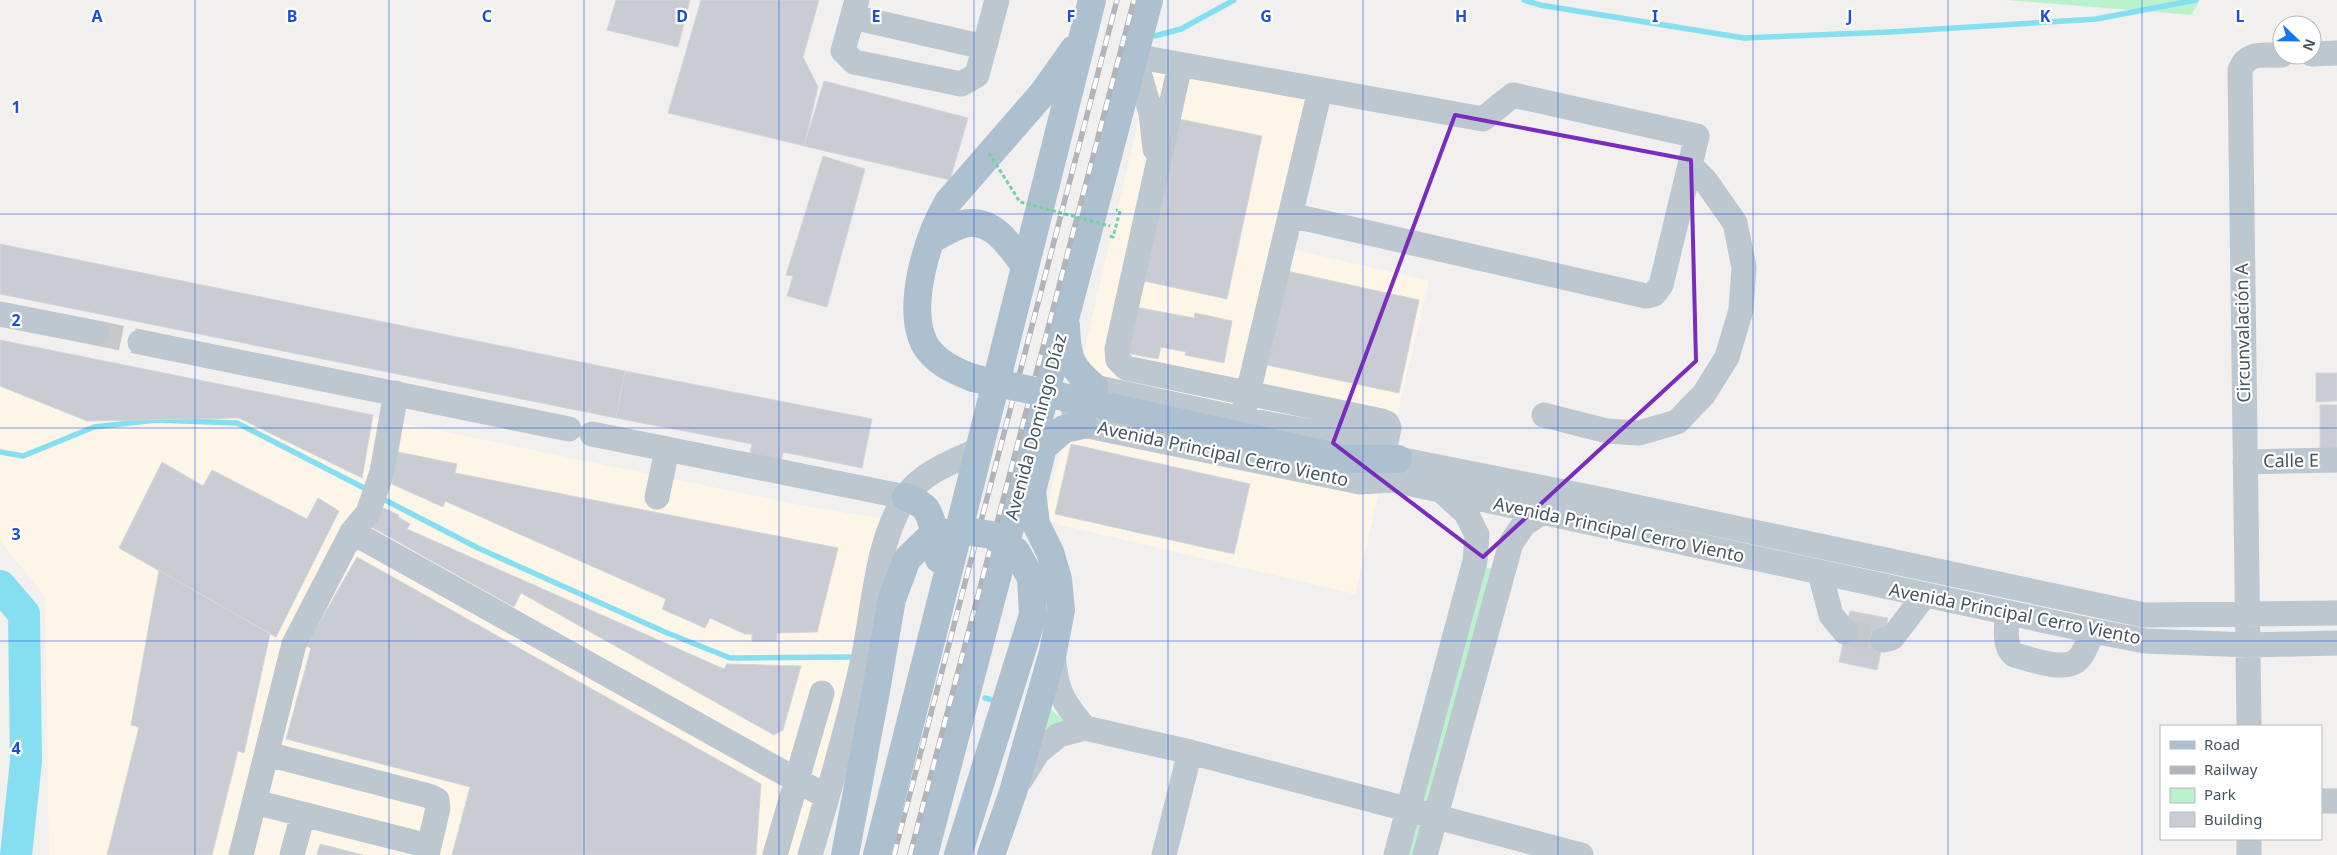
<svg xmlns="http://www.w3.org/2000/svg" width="2337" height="855" font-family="'Noto Sans',sans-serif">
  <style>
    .commercial { fill: #fdf6e8 }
    .green { fill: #bbf2ce }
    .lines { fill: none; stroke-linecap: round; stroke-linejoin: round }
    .stream { stroke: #86dff1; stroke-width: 5.5 }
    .river { stroke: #86dff1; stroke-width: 32 }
    .building { fill: #c9ccd2; stroke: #d3d6db }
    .minor-tunnel { stroke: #c7c8cb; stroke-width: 25; stroke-dasharray: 25 12; stroke-linecap: butt }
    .path { stroke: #71d29e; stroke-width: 3; stroke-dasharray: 4 2.5; stroke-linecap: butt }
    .minor { stroke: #bcc7cf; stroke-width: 25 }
    .major { stroke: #adc0d0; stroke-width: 28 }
    .rail-casing { stroke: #b1b5ba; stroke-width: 5.5 }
    .rail { stroke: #fff; stroke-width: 4; stroke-dasharray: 11; stroke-linecap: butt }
    .path-bridge { stroke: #71d29e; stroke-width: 3; stroke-dasharray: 4 2.5; stroke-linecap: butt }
    .major-bridge { stroke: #adc0d0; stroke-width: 28 }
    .marked { fill: none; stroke: #7b2cbf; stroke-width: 4; stroke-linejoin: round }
    .grid { fill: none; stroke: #1d4ed8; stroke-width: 1; stroke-opacity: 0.55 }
    .labels { text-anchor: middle; stroke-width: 4.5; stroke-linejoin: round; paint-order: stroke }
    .street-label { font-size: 18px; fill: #46545e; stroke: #fff }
    .grid-label { font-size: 16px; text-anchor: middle; font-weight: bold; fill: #1d4ed8; stroke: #fff; stroke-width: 4.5; stroke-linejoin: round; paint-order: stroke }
  </style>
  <rect width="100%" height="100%" fill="#f2efef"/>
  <path class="commercial" d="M1154,55l165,39 -36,153 146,34 -74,313 -311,-73z
    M0,340l804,166 85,14 -78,335h-762l-4,-259 -45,-55z"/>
  <path class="green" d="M2006,0h194l-9,15z
    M1483,567l10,2 -65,235 -10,-2z
    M1051,709l16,15 -23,11z
    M1414,823l10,3 -8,29h-11z"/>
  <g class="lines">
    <path class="stream" d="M1524,0l16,5 204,33 146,-6 206,-13 100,-19
      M1155,36l26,-7 53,-29
      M0,452l23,4 71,-29 62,-7 81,3 133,68
      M379,497l99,51 187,84 65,26 119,-1
      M985,698l15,4"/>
    <path class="river" d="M0,586l24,28 2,147 -10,94"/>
  </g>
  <path class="building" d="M616,0h74l-12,47 -71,-17z
    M701,0h118l-16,57 15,30 -14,59 -136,-33z
    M824,81l144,37 -18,62 -146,-34z
    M1179,119l83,17 -35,163 -83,-18z
    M823,156l42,13 -38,138 -40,-11 6,-20 -7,-1z
    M0,244l625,127 -9,47 -616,-124z
    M1282,270l137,30 -20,93 -137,-29z
    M1135,307l59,11 1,-5 37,8 -8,42 -39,-8 1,-3 -25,-5 -3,12 -32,-6z
    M0,340l373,75 -11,63 -123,-60 -152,3 -87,-35z
    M625,371l247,48 -10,49 -79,-16 -3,16 -32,-6 4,-18 -136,-26z
    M2316,373h21v28l-21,1z
    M2320,405h17v44h-17z
    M1071,444l179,40 -16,70 -179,-40z
    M398,452l59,12 -2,9 383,75 -21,84 -40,1v8h-25v-7h-7l-35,-16 -5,10 -43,-19 4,-10 -221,-98 -2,6 -51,-23z
    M162,462l41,24 9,-16 95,49 11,-21 21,13 -63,126 -157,-89z
    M379,506l20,9 -1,2 12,7 -3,5 317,140 3,-5 74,2 -18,64 -9,5 -253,-142 -7,14 -146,-82z
    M357,557l404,227 -5,71h-304l18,-68 -184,-48 25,-91 -5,-2z
    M159,570l111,64 -26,119 -6,-2 -26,104h-105l32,-128 -8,-2z
    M1850,611l38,7 -11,52 -38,-8z
    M320,844l43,11h-46z"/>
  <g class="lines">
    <path class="minor-tunnel" d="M97,333l43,9
      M1845,632l38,8"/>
    <path class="path" d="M1110,236l3,1 7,-26 -4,-1"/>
    <path class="minor" d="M857,0l-14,51 11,11 107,22 16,-9 20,-75
      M853,17l131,30
      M2312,54l25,-1
      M1134,56l349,63 30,-24 184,41 -36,149 -7,9 -8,2 -356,-81
      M1134,56l17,57 4,36
      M1180,65l-63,284 1,11 8,8 256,53 5,2 2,5 -5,24
      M0,314l97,19
      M140,342l429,87
      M1244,410l76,-320
      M1544,415l63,16 32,2 38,-11 27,-28 23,-37 14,-47 3,-43 -9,-44 -30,-43 -15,-15
      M592,434l314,63
      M2245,462l92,-2
      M657,497l10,-47
      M352,532l475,265
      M1820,573l11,42 14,17
      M2337,613l-193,2 -545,-116 -201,-40 -32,-17 -124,-23 -148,-32c-22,8 -28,21 -11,38l277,57 33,-2 700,151 52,10 104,4 88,-2
      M2007,614c0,14 -4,31 7,41 18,4 54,20 67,1 5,-7 8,-17 12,-25
      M1883,640l9,-2 32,-42
      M1053,653c3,37 8,47 32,75
      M2249,726l-9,-656c7,-19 24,-14 42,-15
      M267,754l162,42 8,4 1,8 -11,47
      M1021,779l17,-27 21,-17 26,-7 105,24 391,103
      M2321,801h16
      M255,802l174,44
      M241,855l53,-211 58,-112 16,-19 14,-41 14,-79
      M292,855l11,-41
      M775,855l47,-162
      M810,855c19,-63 37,-127 52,-191 12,-53 13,-121 44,-168 17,-24 46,-34 72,-46
      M1164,855l26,-103
      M1396,855l79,-294 2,-26 -11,-22 -23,-21
      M1425,855l86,-312 13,-19 18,-12
      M2249,855v-16"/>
    <path class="major" d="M932,239c11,-5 27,-17 40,-16 25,0 40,26 53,43
      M1066,326c1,31 4,41 28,61
      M973,378c-18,-7 -39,-16 -49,-35 -18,-38 4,-107 24,-141l94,-108 32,-45
      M1087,402l258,57h53
      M906,497c7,3 15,6 20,12 7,11 12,38 13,50
      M845,855l30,-159
      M877,855c74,-284 143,-570 215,-855
      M924,855l225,-855
      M958,855l40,-128
      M991,855l22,-63 40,-140 8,-42 -3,-31 -8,-27 -14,-28 -4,-33 11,-44 21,-18 19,-4"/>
    <g class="rail-casing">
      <path id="rail" d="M894,855l223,-855
        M910,855l224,-855"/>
    </g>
    <use href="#rail" class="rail"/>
    <path class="path-bridge" d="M989,153l31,49 90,24"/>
    <path class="major-bridge" d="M973,378l114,24
      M875,696l17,-97 15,-40 23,-22 31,-7 30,5 25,16 15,27 2,37 -35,112"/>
  </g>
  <path class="marked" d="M1455,115l236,45 5,201 -213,196 -150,-114z"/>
  <path class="grid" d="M195,0v855M389,0v855M584,0v855M779,0v855M974,0v855M1168,0v855M1363,0v855M1558,0v855M1753,0v855M1948,0v855M2142,0v855M0,214h2337M0,428h2337M0,641h2337"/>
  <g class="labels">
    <g class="street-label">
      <text transform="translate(2243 333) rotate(-91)" y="6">Circunvalación A</text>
      <text transform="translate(1036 427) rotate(-75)" y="6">Avenida Domingo Díaz</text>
      <text transform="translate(1223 454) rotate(12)" y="6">Avenida Principal Cerro Viento</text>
      <text transform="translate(2291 461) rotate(-1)" y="6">Calle E</text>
      <text transform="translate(1619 530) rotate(12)" y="6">Avenida Principal Cerro Viento</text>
      <text transform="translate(2015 614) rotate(11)" y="6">Avenida Principal Cerro Viento</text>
    </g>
  </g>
  <g class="grid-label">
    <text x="97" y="22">A</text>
    <text x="292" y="22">B</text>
    <text x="487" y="22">C</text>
    <text x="682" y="22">D</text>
    <text x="876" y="22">E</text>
    <text x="1071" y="22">F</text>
    <text x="1266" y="22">G</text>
    <text x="1461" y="22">H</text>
    <text x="1655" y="22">I</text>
    <text x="1850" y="22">J</text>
    <text x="2045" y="22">K</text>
    <text x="2240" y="22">L</text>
    <text x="16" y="113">1</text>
    <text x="16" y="326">2</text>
    <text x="16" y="540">3</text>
    <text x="16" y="754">4</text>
  </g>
  <rect x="2160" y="725" width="162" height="115" fill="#ffffff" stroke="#b5bbbf"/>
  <rect x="2170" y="741" width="25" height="8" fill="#adc0d0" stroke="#b5bbbf"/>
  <text x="2204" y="750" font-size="15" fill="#46545e">Road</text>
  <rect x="2170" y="766" width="25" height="8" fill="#b1b5ba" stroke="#b5bbbf"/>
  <text x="2204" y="775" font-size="15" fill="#46545e">Railway</text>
  <rect x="2170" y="788" width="25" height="15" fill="#bbf2ce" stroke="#b5bbbf"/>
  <text x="2204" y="800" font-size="15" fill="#46545e">Park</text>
  <rect x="2170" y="812" width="25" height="15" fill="#c9ccd2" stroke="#b5bbbf"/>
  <text x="2204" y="825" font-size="15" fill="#46545e">Building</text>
  <g transform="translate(2297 40) rotate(112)"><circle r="24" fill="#ffffff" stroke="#b5bbbf"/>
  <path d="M0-4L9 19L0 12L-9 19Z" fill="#0f78ec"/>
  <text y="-8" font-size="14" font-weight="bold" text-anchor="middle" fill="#46545e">N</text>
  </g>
</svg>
